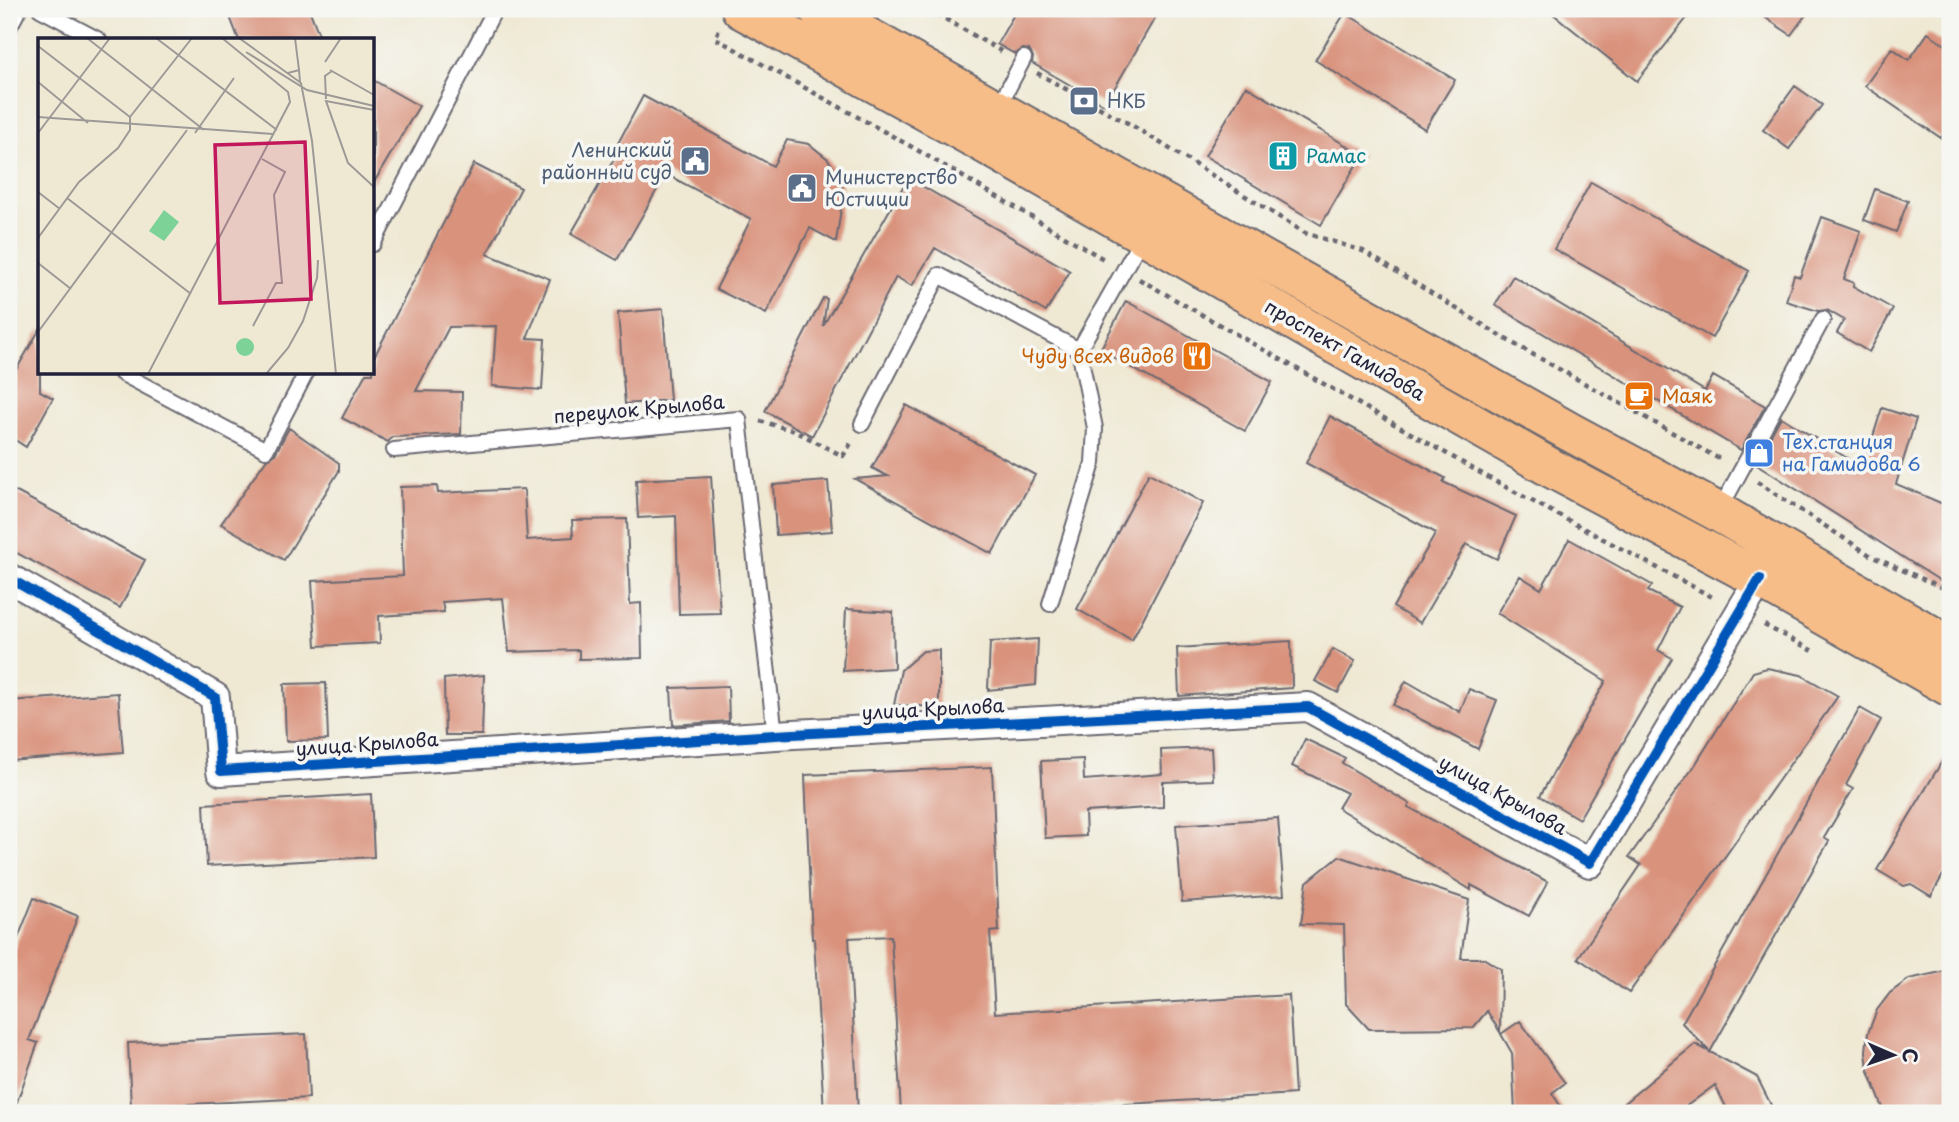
<svg xmlns="http://www.w3.org/2000/svg" width="1959" height="1122" font-family="'Playpen Sans',sans-serif">
  <style>
    .building { fill: #d9927c }
    .lines { fill: none; stroke-linecap: round; stroke-linejoin: round }
    .service-casing { stroke: #6a6871; stroke-width: 18 }
    .minor-casing { stroke: #6a6871; stroke-width: 32 }
    .primary-casing { stroke: #6a6871; stroke-width: 42 }
    .path { stroke: #6a6871; stroke-width: 4.5; stroke-dasharray: 5 5; stroke-linecap: butt }
    .service { stroke: #fff; stroke-width: 14 }
    .minor { stroke: #fff; stroke-width: 28 }
    .primary { stroke: #f7bd88; stroke-width: 38 }
    .cycleway-casing { stroke: #f6f6f2; stroke-width: 15 }
    .cycleway { stroke: #0057b8; stroke-width: 10 }
    .labels { text-anchor: middle; stroke-width: 7; stroke-linejoin: round; paint-order: stroke }
    .service-label { font-size: 19px; fill: #4e5e75; stroke: #f6f6f2; text-anchor: start }
    .culture-label { font-size: 19px; fill: #0d838f; stroke: #f6f6f2; text-anchor: start }
    .street-label { font-size: 19px; fill: #22223b; stroke: #f6f6f2 }
    .food-label { font-size: 19px; fill: #c56008; stroke: #f6f6f2; text-anchor: end }
    .shop-label { font-size: 19px; fill: #366cbe; stroke: #f6f6f2; text-anchor: start }
    .inset-road { fill: none; stroke: #9d9997; stroke-width: 2 }
    .view { fill: #c2185b; fill-opacity: 0.15; stroke: #c2185b; stroke-width: 3.5 }
    .inset-edge { fill: none; stroke: #22223b; stroke-width: 3.5 }
  </style>
  <rect width="100%" height="100%" fill="#f6f6f2"/>
  <filter id="ink" filterUnits="userSpaceOnUse"><feTurbulence type="fractalNoise" baseFrequency=".0143" numOctaves="2"/><feDisplacementMap in="SourceGraphic" scale="14" xChannelSelector="R" yChannelSelector="G"/><feConvolveMatrix kernelMatrix="1 2 1 2 8 2 1 2 1" color-interpolation-filters="sRGB"/></filter>
  <filter id="wash" filterUnits="userSpaceOnUse"><feTurbulence type="fractalNoise" baseFrequency=".00686" numOctaves="4" result="noise"/><feDisplacementMap in="SourceGraphic" scale="28" xChannelSelector="R" yChannelSelector="G"/><feGaussianBlur stdDeviation="1.57" result="paint"/><feColorMatrix in="noise" values="0 0 0 0 0 0 0 0 0 0 0 0 0 0 0 0 0 1.4 0 .05"/><feComposite in="paint" operator="in"/></filter>
  <g filter="url(#wash)">
    <rect width="100%" height="100%" fill="#efe9d4"/>
    <g id="blocks">
      <path class="building" d="M227,9h82l12,31h-82z
        M1017,9h50l15,8 4,-8h74l-55,96 -73,-42 1,-6 -4,-7 -6,-1 -8,5 -18,-10z
        M1547,9h147l-57,72z
        M1753,9h57l-19,26z
        M1345,13l110,67 -30,49 -110,-69z
        M1928,33l22,15v76l-9,14 -76,-52 27,-38 17,12z
        M373,80l46,26 -46,78z
        M1246,86l116,69 -41,70 -116,-69z
        M1795,86l27,19 -33,44 -26,-19z
        M643,96l130,70 14,-26 22,4 19,15 13,21 2,16 -7,46 -26,-14 -44,86 -50,-25 35,-70 -85,-45 -49,86 -46,-26 49,-85 -4,-2z
        M474,164l47,24 -34,66 63,25 -23,59 18,1 -3,51 -50,-4 4,-60 -47,1 -33,64 46,1 -1,42 -69,3 -4,5 -46,-24 24,-45h7v-14z
        M908,178l162,93 -24,41 -111,-64 -23,38 -16,-9 -84,159 -47,-25 58,-113 4,1 -4,27z
        M1591,182l158,89 -37,67 -158,-89z
        M1875,189l33,12 -12,31 -32,-12z
        M1822,217l39,14 -17,48 10,4 -1,3 40,23 -24,43 -32,-19 7,-13 -17,-10 -9,1 -32,-10 8,-26 6,2z
        M1513,276l192,115 8,-15 52,30 -24,44 -246,-145z
        M1126,301l146,81 -27,49 -145,-81z
        M663,309l7,91 -45,4 -7,-91z
        M40,329v62l13,7 -27,49 -17,-11v-54z
        M906,405l129,70 -43,79 -137,-75 33,-3 -16,-8z
        M1882,408l34,11 -20,65 54,23v80l-192,-122v-6l23,-42 82,51z
        M1330,416l115,62 -2,4 73,34 -19,43 -31,-15 -46,79 -27,-16 43,-74 -130,-70z
        M289,428l50,35v8l-55,89 -63,-36 45,-64 9,-6z
        M1149,473l54,30 -71,137 -55,-31z
        M711,476l9,137 -41,1 -3,-98 -38,2 -2,-38z
        M828,481l4,50 -56,4 -3,-50z
        M437,486l1,7 86,-4 3,51 46,-3 -1,-17 55,-1 3,85 11,-1 1,55 -63,1v-9l-70,2 -6,-54 -61,4 2,10 -65,4 1,27 -64,3 -4,-65 91,-5 -3,-89z
        M9,488l136,72 -25,48 -111,-59z
        M1569,539l83,46 -4,6 32,16 -22,43 14,8 -93,161 -39,-23 66,-115 -109,-68 23,-37 21,13z
        M846,609l47,3 1,56 -51,3z
        M1038,639l-2,46 -48,5 2,-48z
        M1291,641l1,47 -113,8 -2,-48z
        M1333,649l22,12 -17,32 -23,-12z
        M939,650v57l-45,-2 7,-35 22,-19z
        M1767,668l34,7 37,21 -209,297 -51,-35 63,-93 -12,-8 66,-92 58,-93z
        M484,675l-2,60h-37l-1,-56z
        M1406,681l54,31 9,-23 28,11 -19,49 -85,-44z
        M326,683l2,57 -42,1 -2,-57z
        M728,686l1,35 -56,4 -2,-37z
        M118,693l5,59 -114,9v-60z
        M1860,708l21,12 -35,65 7,4 -29,49 5,3 -119,211 -28,-29z
        M1305,739l40,19 -3,5 68,41 -2,3 140,75 -19,34 -58,-31v5l-133,-82 9,-15 -55,-27z
        M1211,748l2,32 -50,2v25l-78,5 1,24 -41,2 -4,-77 42,-2 1,21 78,-6 -1,-24z
        M1950,748v124l-7,3 -12,21 -20,-12 -7,2 -27,-16z
        M992,767l7,164 -9,1 5,81 294,-18 6,99 -321,19h-73l-10,-177 -42,2 9,175h-34l-10,-174h-2l-7,-164z
        M371,794l3,63 -167,9 -3,-62z
        M1278,818l6,77 -102,7 -6,-77z
        M1339,856l130,44 -8,58h22l18,11 -1,63 -13,-21 -14,17 -104,1 -23,-25 -2,-79 -43,-1 6,-42z
        M34,898l44,18 -49,124 9,3 -25,70h-4v-152z
        M1950,970v143h-65l-17,-44 -2,-18 2,-18 9,-23 13,-17 19,-14z
        M1520,1021l45,62 -13,10 13,20h-50l-3,-60 -11,-19z
        M306,1034l3,64 -178,9 -3,-64z
        M1695,1044l62,33 18,36h-46l-14,-28 -38,28h-65z"/>
    </g>
  </g>
  <g filter="url(#ink)">
    <use href="#blocks" fill-opacity="0" stroke="#6a6871" stroke-width="2"/>
    <g class="lines">
      <g class="service-casing">
        <path id="service" d="M40,9l59,31
          M9,28l10,-19
          M998,108l26,-50
          M373,244l122,-235
          M121,373l145,77 40,-77
          M862,424l77,-149 140,75
          M394,450l345,-31 36,316
          M1719,511l104,-192
          M1050,604l43,-141 2,-35 -16,-78 64,-114"/>
      </g>
      <g class="minor-casing">
        <path id="minor" d="M9,578l206,119 6,74 554,-36 533,-28 282,156 170,-284"/>
      </g>
      <g class="primary-casing">
        <path id="primary" d="M741,9l237,131 573,328 209,111 190,108
          M818,9l752,423 148,80 232,134"/>
      </g>
      <path class="path" d="M928,9l78,45
        M719,30l-4,8 197,109 195,114
        M1037,73l96,53 172,107 58,18 146,90 214,120
        M1139,279l361,205 216,115
        M760,421l35,10 48,25 10,-16
        M1757,482l116,75 77,34
        M1764,625l51,27"/>
      <use href="#service" class="service"/>
      <use href="#minor" class="minor"/>
      <use href="#primary" class="primary"/>
      <g class="cycleway-casing">
        <path id="cycleway" d="M9,578l206,119 6,74 554,-36 533,-28 282,156 170,-284"/>
      </g>
      <use href="#cycleway" class="cycleway"/>
    </g>
  </g>
  <defs>
    <g id="bank-square" transform="scale(1.575)"><rect x="-9" y="-9" width="18" height="18" rx="4" fill="#5c6f8a" stroke="#f6f6f2"/><path d="M-6-4H6V4H-6ZM0-2.3a2.3 2.3 0 1 0 0 4.6a2.3 2.3 0 1 0 0-4.6Z" fill="#fff"/></g>
    <g id="building-square" transform="scale(1.575)"><rect x="-9" y="-9" width="18" height="18" rx="4" fill="#0f9aa8" stroke="#f6f6f2"/><path d="M-4-6H4V6H1V3H-1V6H-4ZM-2.5-4.3h1.7v1.8h-1.7ZM.8-4.3h1.7v1.8H.8ZM-2.5-1h1.7V.8h-1.7ZM.8-1h1.7V.8H.8Z" fill="#fff"/></g>
    <g id="civic-square" transform="scale(1.575)"><rect x="-9" y="-9" width="18" height="18" rx="4" fill="#5c6f8a" stroke="#f6f6f2"/><path d="M-.6-6.5H3V-4.5H.6V-3L4-1V1h2V6H-6V1h2V-1L-.6-3ZM-1.2 2.5V6h2.4V2.5Z" fill="#fff"/></g>
    <g id="restaurant-square" transform="scale(1.575)"><rect x="-9" y="-9" width="18" height="18" rx="4" fill="#e8710a" stroke="#f6f6f2"/><path d="M-5-6h1v4h1v-4h1v4h1v-4h1v5L-1.5 .5V6h-2V.5L-5-1ZM5-6V6H3V1.5H1.5Q1.5-4 5-6Z" fill="#fff"/></g>
    <g id="cafe-square" transform="scale(1.575)"><rect x="-9" y="-9" width="18" height="18" rx="4" fill="#e8710a" stroke="#f6f6f2"/><path d="M-5.5-4.5H6V0H3Q3 3.5 0 3.5H-2.5Q-5.5 3.5-5.5 0ZM3-3.2v2h1.7v-2ZM-6 4.5H4V6H-6Z" fill="#fff"/></g>
    <g id="shop-square" transform="scale(1.575)"><rect x="-9" y="-9" width="18" height="18" rx="4" fill="#3f7fe0" stroke="#f6f6f2"/><path d="M-5-2.5h2.3a2.7 3.5 0 0 1 5.4 0H5L5.5 6h-11ZM-1.5-2.5h3a1.5 2.3 0 0 0-3 0Z" fill="#fff"/></g>
  </defs>
  <g fill-rule="evenodd">
    <use href="#bank-square" x="1084" y="101"/>
    <use href="#building-square" x="1283" y="156"/>
    <use href="#civic-square" x="695" y="161"/>
    <use href="#civic-square" x="802" y="188"/>
    <use href="#restaurant-square" x="1197" y="356"/>
    <use href="#cafe-square" x="1639" y="396"/>
    <use href="#shop-square" x="1759" y="453"/>
  </g>
  <g class="labels">
    <g class="service-label">
      <text x="1107" y="108">НКБ</text>
      <text x="672" y="157" text-anchor="end">Ленинский<tspan x="672" dy="22">районный суд</tspan></text>
      <text x="825" y="184">Министерство<tspan x="825" dy="22">Юстиции</tspan></text>
    </g>
    <g class="culture-label">
      <text x="1306" y="163">Рамас</text>
    </g>
    <g class="street-label">
      <text transform="translate(1345 350) rotate(30)" y="7">проспект Гамидова</text>
      <text transform="translate(639 409) rotate(-5)" y="7">переулок Крылова</text>
      <text transform="translate(933 709) rotate(-3)" y="7">улица Крылова</text>
      <text transform="translate(367 744) rotate(-4)" y="7">улица Крылова</text>
      <text transform="translate(1503 795) rotate(29)" y="7">улица Крылова</text>
    </g>
    <g class="food-label">
      <text x="1174" y="363">Чуду всех видов</text>
      <text x="1662" y="403" text-anchor="start">Маяк</text>
    </g>
    <g class="shop-label">
      <text x="1782" y="449">Тех.станция<tspan x="1782" dy="22">на Гамидова 6</tspan></text>
    </g>
  </g>
  <g transform="translate(38 38)">
    <rect width="336" height="336" fill="#efe9d4"/>
    <path d="M126,172l15,12 -15,19 -15,-10zM198 309a9 9 0 1 1 18 0a9 9 0 1 1-18 0Z" fill="#7cd297"/>
    <path class="inset-road" d="M49,0l117,92M118,0l121,92M201,0l62,45 11,58 24,233M257,0l4,32M0,8l92,71M208,14l61,38 67,16M287,24l16,-24M292,32l44,25M250,35l11,-3 1,12M0,44l50,41M288,61l-1,-23 7,-5M336,72l-48,-9 22,62 26,24M0,79l235,17M0,95l72,-95M157,95l39,-55M0,154l22,17M29,160l124,96M0,200l41,-56 39,-34 12,-18v-13l62,-79M0,225l33,26M215,288l23,-43h6l-8,-88 11,-23 -23,-13M0,294l149,-202M110,336l142,-272 -2,-10 -66,-54M228,336l22,-26 15,-27 14,-43 1,-18"/>
    <path class="view" d="M267,104l6,157 -91,4 -5,-158z"/>
    <rect width="336" height="336" class="inset-edge"/>
  </g>
  <rect width="1959" height="1122" fill="none" stroke="#f6f6f2" stroke-width="35"/>
  <g transform="translate(1893 1055) rotate(92)" stroke="#f6f6f2" stroke-width="5" paint-order="stroke">
  <path d="M0-5L12 26L0 18L-12 26Z" fill="#22223b"/>
  <text y="-10" font-size="19" font-weight="bold" text-anchor="middle" fill="#22223b">С</text>
  </g>
</svg>
